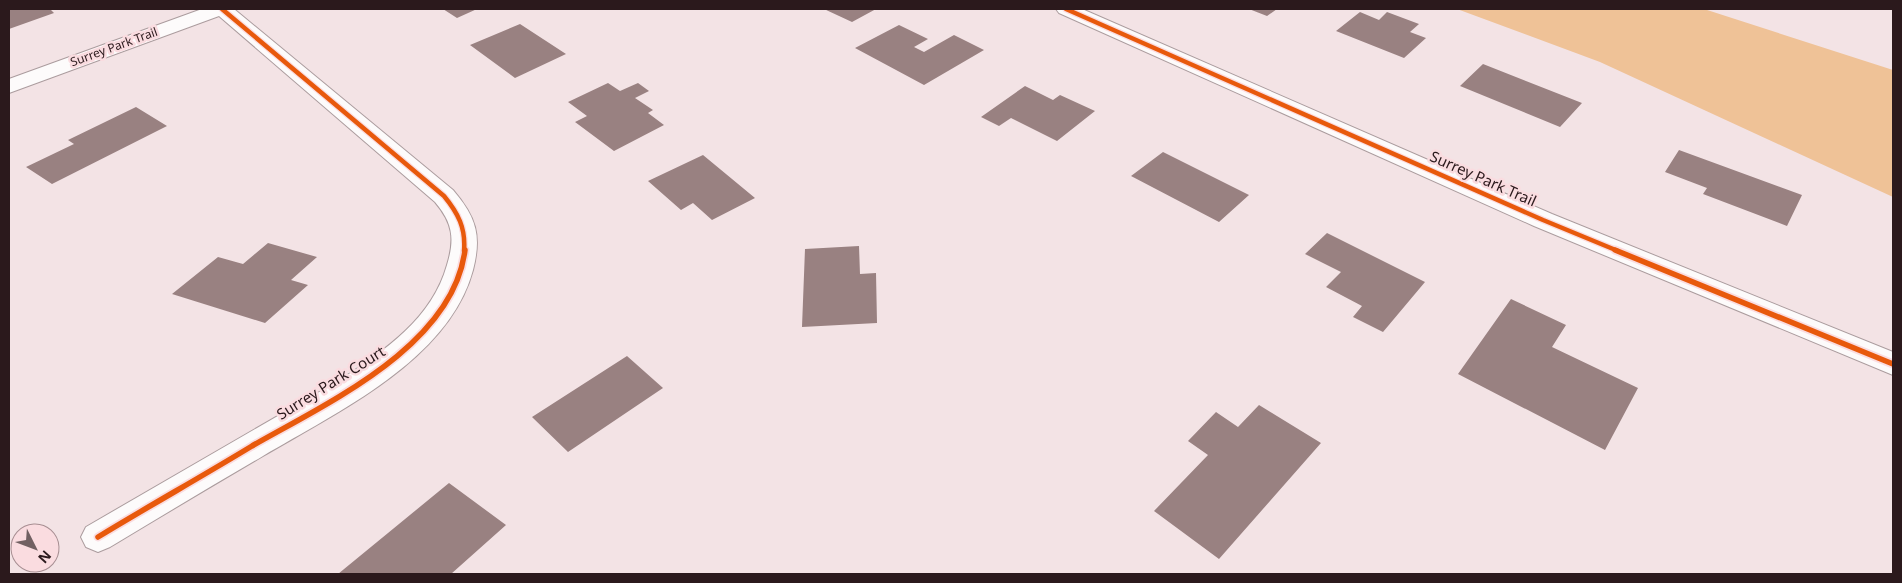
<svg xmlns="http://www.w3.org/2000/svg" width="1902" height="583" font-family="'Noto Sans',sans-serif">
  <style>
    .green { fill: #efc297 }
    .building { fill: #998181 }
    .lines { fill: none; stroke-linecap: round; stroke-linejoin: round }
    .minor-casing { stroke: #ab9c9e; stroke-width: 2 }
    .minor { fill: #fdfbfb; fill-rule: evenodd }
    .cycleway-far1-casing { stroke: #fadce0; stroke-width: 7 }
    .cycleway-casing { stroke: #fadce0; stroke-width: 9 }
    .cycleway-far1 { stroke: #e8590c; stroke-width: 4.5 }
    .cycleway { stroke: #e8590c; stroke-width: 5.5 }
    .labels { text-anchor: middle; stroke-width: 5; stroke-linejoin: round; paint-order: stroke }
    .far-street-label { font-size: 12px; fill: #2b191c; stroke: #fadce0 }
    .street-label { font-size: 15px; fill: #2b191c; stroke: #fadce0 }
  </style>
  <rect width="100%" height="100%" fill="#f3e3e5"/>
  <path class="green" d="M1457,9h247l189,61v127l-293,-135z"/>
  <path class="building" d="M9,9h41l4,4 -45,16z
    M443,9h34l-20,9z
    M824,9h52l-24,13z
    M1249,9h28l-10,7z
    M1360,12l19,8 8,-8 32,12 -9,8 16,6 -22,20 -68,-27z
    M520,24l46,30 -51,24 -45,-33z
    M899,25l29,14 -14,8 10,5 30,-17 30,15 -60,35 -69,-37z
    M1483,64l99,39 -22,24 -100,-41z
    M608,83l12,8 18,-8 11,8 -14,7 18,12 -5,3 16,12 -50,26 -39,-29 12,-6 -19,-14z
    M1025,86l28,14 7,-5 35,16 -38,30 -46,-23 -12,8 -18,-9z
    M136,107l31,19 -115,58 -26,-17 48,-23 -6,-4z
    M1679,150l123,45 -15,31 -84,-32 4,-6 -42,-16z
    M1163,152l86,43 -30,27 -88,-46z
    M703,155l52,43 -43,22 -19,-17 -12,7 -33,-29z
    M1327,233l98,49 -42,50 -30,-15 9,-11 -36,-19 15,-15 -36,-18z
    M268,243l49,14 -26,23 17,5 -43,38 -93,-29 46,-37 25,7z
    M859,246l1,28 16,-1 1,50 -75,4 3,-78z
    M1511,299l55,26 -14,22 86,41 -33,62 -147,-76z
    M627,356l36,32 -95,64 -36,-35z
    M1259,405l62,38 -102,116 -65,-48 54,-56 -20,-14 28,-29 22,15z
    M449,483l57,42 -55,49h-113z"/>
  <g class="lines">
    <g class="minor-casing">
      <path id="minor" d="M202,9h32l219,181c23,27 29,45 20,80 -24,90 -136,142 -210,186 -51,30 -102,60 -153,91l-12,5 -12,-5 -5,-10 5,-10 254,-147c45,-30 92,-61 107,-115 8,-26 6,-42 -12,-63l-216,-186 -210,77v-14z
        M1056,9h26l470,205 341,138v23l-359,-149 -475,-213z"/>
    </g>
    <use href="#minor" class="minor"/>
    <g class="cycleway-far1-casing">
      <path id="cycleway-far1" d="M222,9l222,187c14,17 22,32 20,55
        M1066,9l477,211 75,31"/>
    </g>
    <g class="cycleway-casing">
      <path id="cycleway" d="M1615,250l278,114
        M98,537c51,-31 103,-60 154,-91 75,-43 201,-100 213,-196"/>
    </g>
    <use href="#cycleway-far1" class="cycleway-far1"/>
    <use href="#cycleway" class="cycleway"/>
  </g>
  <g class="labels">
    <g class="far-street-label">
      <text transform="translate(114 47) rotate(-20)" y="4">Surrey Park Trail</text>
    </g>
    <g class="street-label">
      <text transform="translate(1483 179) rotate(24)" y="5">Surrey Park Trail</text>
      <text transform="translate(331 383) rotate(-32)" y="5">Surrey Park Court</text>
    </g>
  </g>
  <rect width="1902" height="583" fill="none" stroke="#2b191c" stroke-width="20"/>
  <g transform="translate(35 548) rotate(132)"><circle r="24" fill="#fadce0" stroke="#a78e92"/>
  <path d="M0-4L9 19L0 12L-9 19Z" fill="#716062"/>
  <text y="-8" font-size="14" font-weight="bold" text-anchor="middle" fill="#2b191c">N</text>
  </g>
</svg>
